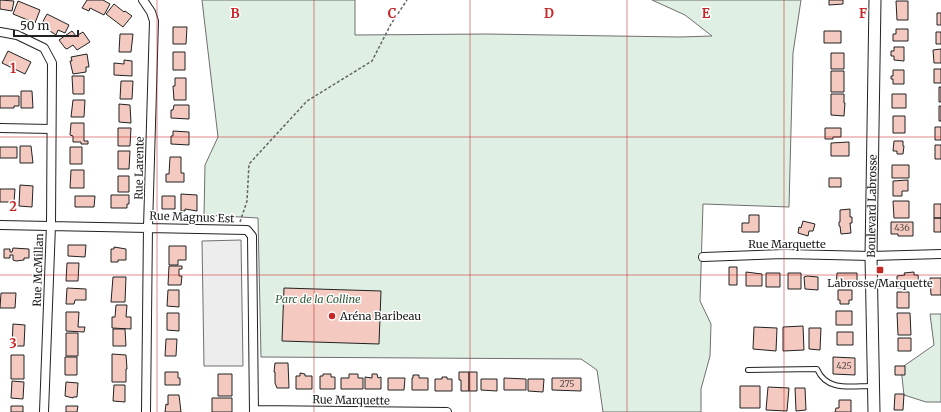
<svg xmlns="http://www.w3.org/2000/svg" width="941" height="412" font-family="Merriweather,serif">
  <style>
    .green { fill: #e0efe3; stroke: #6f6f6f }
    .parking { fill: #ededed; stroke: #6f6f6f }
    .building { fill: #f3c9c0; stroke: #222 }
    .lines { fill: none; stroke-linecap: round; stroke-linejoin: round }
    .lane-casing { stroke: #222; stroke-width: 6 }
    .street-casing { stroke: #222; stroke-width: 10 }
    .secondary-casing { stroke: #222; stroke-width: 13 }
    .path { stroke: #646464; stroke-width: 1.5; stroke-dasharray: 3 2; stroke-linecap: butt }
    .lane { stroke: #fff; stroke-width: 4 }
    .street { stroke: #fff; stroke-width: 8 }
    .secondary { stroke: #fff; stroke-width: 11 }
    .grid { fill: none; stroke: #c62828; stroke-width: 1; stroke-opacity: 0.55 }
    .poi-dot { fill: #c62828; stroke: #fff; stroke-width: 1.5 }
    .labels { text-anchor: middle; stroke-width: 3; stroke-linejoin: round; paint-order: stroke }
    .number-label { font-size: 9px; fill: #564c4a }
    .street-label { font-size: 11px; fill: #222; stroke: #fff }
    .poi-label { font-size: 11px; fill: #222; stroke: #fff }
    .park-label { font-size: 11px; font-style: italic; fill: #2f5e38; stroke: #fff }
    .grid-label { font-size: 13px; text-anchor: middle; font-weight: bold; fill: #c62828; stroke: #fff; stroke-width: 3; stroke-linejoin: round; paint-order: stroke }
  </style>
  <rect width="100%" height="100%" fill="#fff"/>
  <path class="green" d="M202,0h153v35l131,-1 194,3 32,-1 -27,-21 -33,-15h149l-8,53 -4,154 -86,-3 -3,97 11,23 -1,32 -9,33v23h-98l-6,-42 -16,-11 -320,-2 -3,-139 -54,-3 1,-50 13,-28z
    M930,314h11v88h-15l-22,-7 -3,-27 33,-23z"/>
  <path class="parking" d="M241,240l2,126h-39l-2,-125z"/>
  <path class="building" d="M0,0l14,1 -2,10 -12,-2z
    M87,0h16l7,4 -6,11 -14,-7 -1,3 -7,-3z
    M829,0h14v4l-14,1z
    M18,1l22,9 -5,13 -22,-9z
    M896,1h12v19h-11z
    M114,4l10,8 1,-1 7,5 -9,11 -17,-13z
    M937,13h4v12h-4z
    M47,14l22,11 -4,8 -7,-3 -2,5 -15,-10z
    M173,27h14l-1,17h-13z
    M896,29h12v12h-15v-7h3z
    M72,31l4,5 7,-4 7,10 -13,8 -4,-5 -6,4 -2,-1 -6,-8z
    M824,31h17v12h-17z
    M936,32h5v12h-5z
    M120,34h13l-2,18h-12z
    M894,47h10v14l-10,-1v-4h-3v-5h3z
    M941,49v14h-7l-1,-13z
    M8,51l23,11 -6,12 -23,-11z
    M173,52h12v18h-12z
    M831,53h13v16h-13z
    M87,54l2,13h-3v5l-13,2 -3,-13h2l-1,-4z
    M124,60l8,1v15l-18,-1v-12l10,1z
    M934,69h7v14h-7z
    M893,70h11v14h-11v-5h-2v-3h2z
    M831,71h13v21h-13z
    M72,76h12v18h-11z
    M175,78h11v22h-12l-1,-14h2z
    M121,81h12l-1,18h-12z
    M939,87h2v15h-2z
    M21,91h11l1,17h-12z
    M831,94h13v9h1l-1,13 -13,-1z
    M892,94h14v14h-14z
    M0,96h19v10h-5v2h-14z
    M73,100h12l-1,17h-13z
    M119,104l11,1 1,18 -12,-1z
    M174,105h15v14l-18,-1v-8h2z
    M939,106h2v15h-2z
    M893,116h12v17h-12z
    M71,123h13v18h4v3h-7v-2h-8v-6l-3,-1z
    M935,127h6v13h-6z
    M118,128h13l-1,18h-12z
    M825,128h16v9h-8v2h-8z
    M173,131l16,1v13l-18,-1v-8h2z
    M894,141h9v5h1l-1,8h-6v-3h-4z
    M849,142v14h-18v-13z
    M935,145h6v14h-6z
    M20,146h11l2,17h-13z
    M0,147h17v11h-17z
    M70,147h12v17h-12z
    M118,151h12l-1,18h-11z
    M170,157h11v16h3v9h-18v-8h3z
    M892,165h17v13h-17z
    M71,170h13v18h-14z
    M118,176h11v16h-11z
    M829,178h12v9h-12z
    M908,180v11h-6v5h-9v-15z
    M20,185l13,1 -1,21 -13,-1z
    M0,189h15l-1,13h-14z
    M181,194l16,1v16l-12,-2v2h-4z
    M111,195h18v9h-2v4h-16z
    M75,196h20l-1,11h-19z
    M162,196h13v13h-13z
    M893,201h16v17h-15z
    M934,204h7v14h-7z
    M850,209v8h2v6h-2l1,10 -10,1 -1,-8h-1v-4h1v-12z
    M749,215h10v17h-17v-9h7z
    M934,218h7v14h-7z
    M803,221l12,3 -2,7h-4l-1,5 -10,-3 1,-6 2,1z
    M891,222h22v14h-15v-2h-7z
    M68,245h18l-1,12 -17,-1z
    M169,246h17v14h-8v5h-9z
    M114,247l12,2v11h-8v2h-7v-13h3z
    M13,248l16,1v9h-5v2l-8,1 -3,-1v-5h-3v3h-6v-9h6v3h2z
    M67,263h12l-1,18h-12z
    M169,266h13v3h-3v7h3l-1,9h-13z
    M729,267h8v18h-8z
    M746,272l16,2v12h-16z
    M914,272v3h4l1,12 -22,1v-12l8,-1 -1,-2z
    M766,273h14v14h-14z
    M788,273h13v16h-13z
    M837,273h20v9h-6v4h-15z
    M807,276l11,1v13l-13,-1 -1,-12z
    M113,277h13l-1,25h-14z
    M930,278h11v17h-10z
    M67,288l19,1v11h-11l-1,4h-8z
    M284,288l97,3 -2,53 -97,-3z
    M168,290h11v17l-12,-1z
    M838,290h14v10h-3v4h-9v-4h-2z
    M897,292h12v16h-12z
    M1,293h15l-1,15h-15z
    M116,305h11l-1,12h5v12l-19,-1v-11h3z
    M836,311h16v14h-16z
    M66,312h13l-1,15h7l-1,5 -18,-1z
    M167,313h12v18l-12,-1z
    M897,313h13l1,22h-13z
    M13,324l12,1 -1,21h-12z
    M803,326l1,24 -21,1v-24z
    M754,327l23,1 -1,23 -23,-2z
    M809,328h12l-1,22 -11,-1z
    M113,329h12l1,17h-13z
    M837,332h16v13h-16z
    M66,333h12v23h-12z
    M898,338h13v13h-13z
    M166,339h11l-1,17h-11z
    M112,354l14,1 1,14h-1v13h-14z
    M11,355h13v24h-13z
    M65,357h12v18h-12z
    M833,357l22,1v17l-22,-1z
    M275,363h13l1,25h-12l-2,-5v-11h-1z
    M895,366h10v9h-10z
    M165,372h13v6h2v7h-15z
    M459,372h10v19h-8v-11h-2z
    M469,372h8v19h-8z
    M300,373l5,1v2h7v13h-16v-13h4z
    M218,374h14v22h-14z
    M323,374h8v3h4v12h-15v-13h3z
    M349,374h9v4h5v11h-22v-11h8z
    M372,374h5l1,4 3,-1v12h-16v-12l7,1z
    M413,375h6v3h9v12h-16v-12h1z
    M442,377h5v2h5v12h-17v-12h7z
    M388,378h17l-1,12h-16z
    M504,378l22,1v11h-22z
    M552,378h29v13l-29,-1z
    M481,379h16v12l-16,-1z
    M528,379h16l-1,13 -15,-1z
    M12,381l12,1 -1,17 -12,-1z
    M66,382l12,1 -1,14h-4v1l-8,-2z
    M114,385h11v17l-12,-1z
    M740,386h20v22h-20z
    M768,387l21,1 -2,23 -21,-1z
    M795,388h10l1,22 -10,1z
    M895,394h9l-1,16h-9z
    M168,395h11l2,17h-16l1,-8 2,1z
    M212,398h20v14h-20z
    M839,400h12v12h-16l1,-4h3z
    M11,406h12v6h-12z
    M66,406h12l-1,6h-11z"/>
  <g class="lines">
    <g class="lane-casing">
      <path id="lane" d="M748,370l69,-1c10,23 34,17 55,17"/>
    </g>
    <g class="street-casing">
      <path id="street" d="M143,0l8,12 3,9 -6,206 -2,185
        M0,32l17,3 27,13 8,15 -1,162 -7,187
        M0,128l51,1
        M0,225l247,5 5,6 2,176
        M703,257l82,-3 86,2 70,-2
        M254,410l193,2"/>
    </g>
    <g class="secondary-casing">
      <g id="secondary">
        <path id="s1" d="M874,412l-3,-156 4,-256"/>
      </g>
    </g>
    <path class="path" d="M240,222l7,-21 2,-37 58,-63 65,-40 19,-37 16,-24"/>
    <use href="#lane" class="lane"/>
    <use href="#street" class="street"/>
    <use href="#secondary" class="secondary"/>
  </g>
  <path class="grid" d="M157,0v412M314,0v412M470,0v412M627,0v412M784,0v412M0,137h941M0,275h941"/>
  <g class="poi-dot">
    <rect x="876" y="266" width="8" height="8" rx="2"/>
    <circle cx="332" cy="316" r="4"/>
  </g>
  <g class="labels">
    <g class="number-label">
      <text x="902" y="231">436</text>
      <text x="844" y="369">425</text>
      <text x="567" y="387">275</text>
    </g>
    <g class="street-label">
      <text transform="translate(139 168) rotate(-89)" y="4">Rue Larente</text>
      <text dy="4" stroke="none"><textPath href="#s1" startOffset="206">Boulevard Labrosse</textPath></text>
      <text transform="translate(192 217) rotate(2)" y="4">Rue Magnus Est</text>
      <text x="787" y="248">Rue Marquette</text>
      <text transform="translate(38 270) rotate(-88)" y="4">Rue McMillan</text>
      <text transform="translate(351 400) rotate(1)" y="4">Rue Marquette</text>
    </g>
    <g class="poi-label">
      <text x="880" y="287">Labrosse/Marquette</text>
      <text x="340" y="320" text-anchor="start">Aréna Baribeau</text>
    </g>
    <g class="park-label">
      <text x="318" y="303">Parc de la Colline</text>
    </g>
  </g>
  <g class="grid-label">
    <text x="235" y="18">B</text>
    <text x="392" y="18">C</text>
    <text x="549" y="18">D</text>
    <text x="706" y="18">E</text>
    <text x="863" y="18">F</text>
    <text x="13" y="73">1</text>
    <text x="13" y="211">2</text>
    <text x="13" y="348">3</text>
  </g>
  <path d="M14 30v6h64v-6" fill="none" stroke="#222222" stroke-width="2"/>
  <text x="20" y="30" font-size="12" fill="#222222" stroke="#ffffff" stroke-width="3" paint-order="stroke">50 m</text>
</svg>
